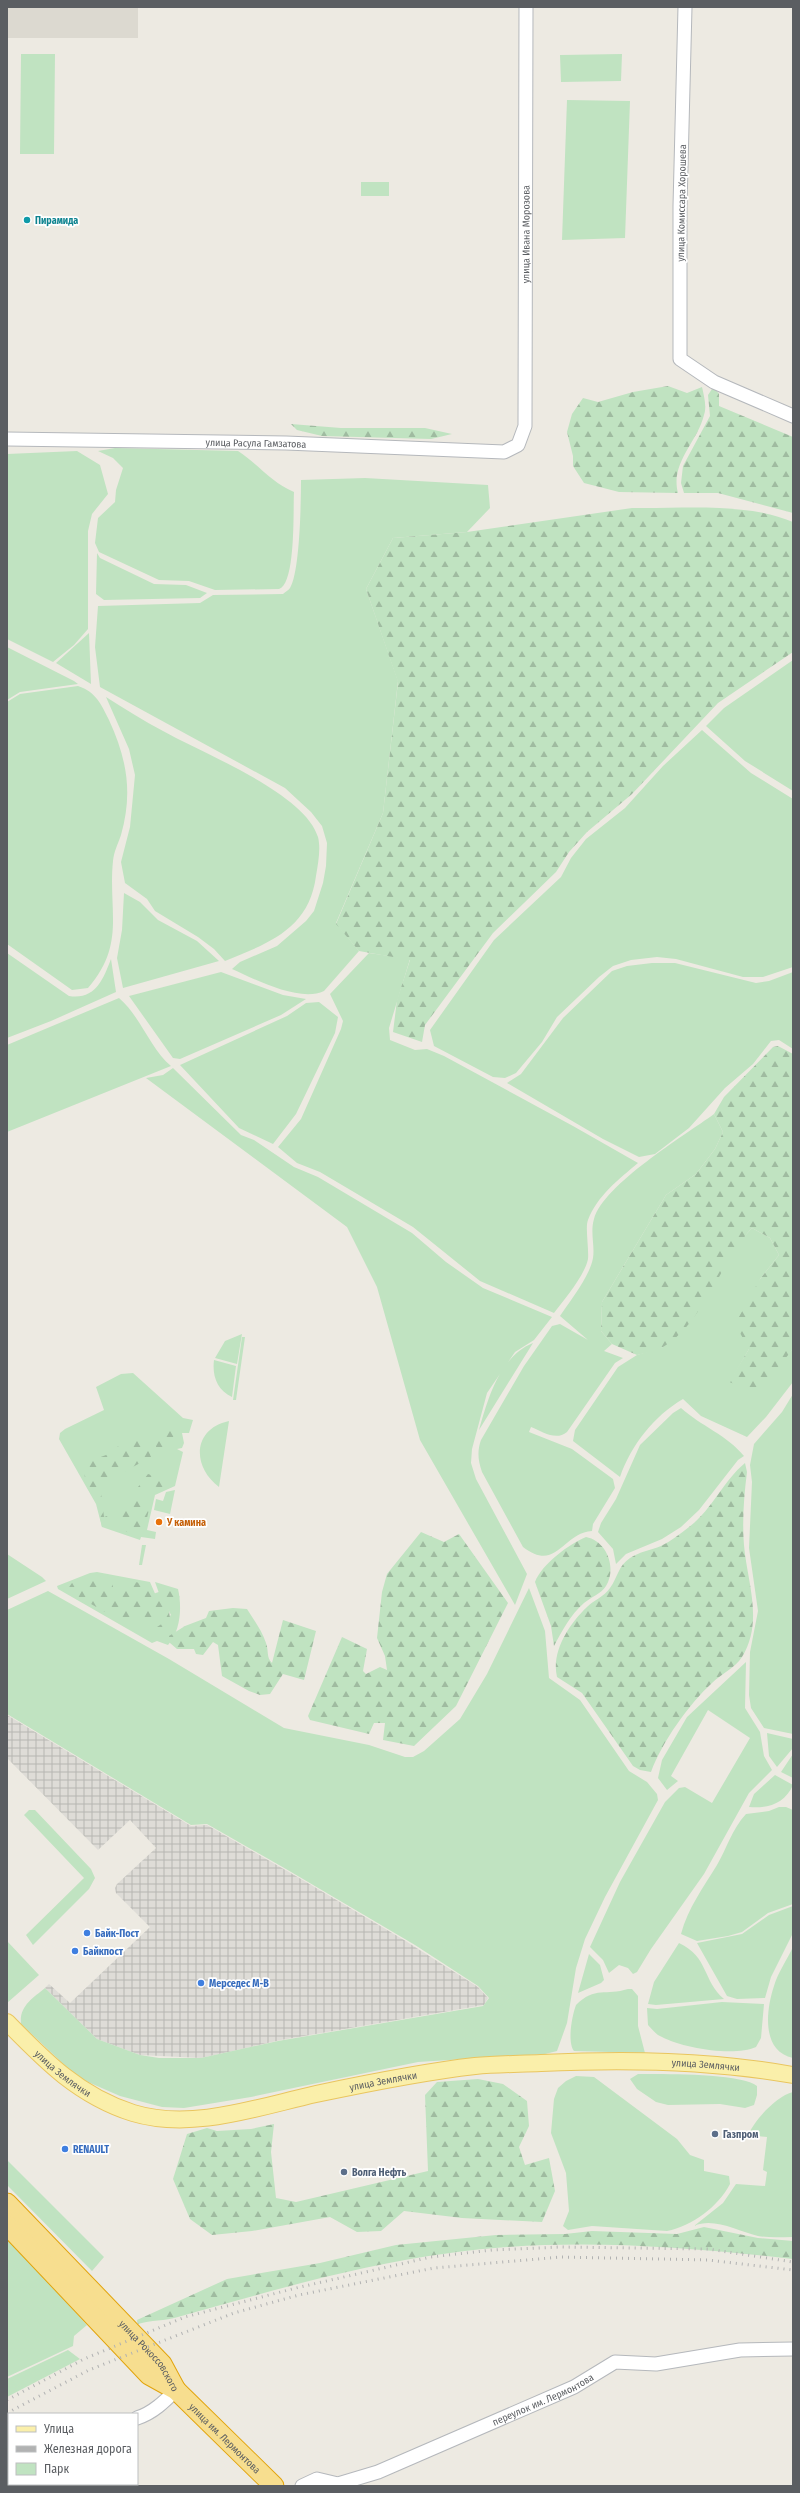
<svg xmlns="http://www.w3.org/2000/svg" width="800" height="2493" font-family="'Fira Sans Condensed',sans-serif">
  <style>
    .industrial { fill: url(#industrial-grid) }
    .education { fill: #dcd9d0 }
    .green { fill: #c0e3c1 }
    .forest { fill: url(#forest-firs) }
    .lines { fill: none; stroke-linecap: round; stroke-linejoin: round }
    .minor-casing { stroke: #b5b8bc; stroke-width: 15 }
    .major-casing { stroke: #e9c55f; stroke-width: 18 }
    .highway-casing { stroke: #e2a40d; stroke-width: 21 }
    .minor { stroke: #fff; stroke-width: 13 }
    .major { stroke: #faefaa; stroke-width: 16 }
    .highway { stroke: #f7de8f; stroke-width: 19 }
    .rail { stroke: #b1b2b2; stroke-width: 3; stroke-dasharray: 1 5; stroke-linecap: butt }
    .culture-dot { fill: #0f9aa8; stroke: #fff; stroke-width: 1.5 }
    .food-dot { fill: #e8710a; stroke: #fff; stroke-width: 1.5 }
    .shop-dot { fill: #3f7fe0; stroke: #fff; stroke-width: 1.5 }
    .service-dot { fill: #5c6f8a; stroke: #fff; stroke-width: 1.5 }
    .labels { text-anchor: middle; stroke-width: 3.5; stroke-linejoin: round; paint-order: stroke }
    .street-label { font-size: 10px; fill: #5b5e62; stroke: #fff }
    .culture-label { font-size: 10px; font-weight: bold; fill: #0d838f; stroke: #fff; text-anchor: start }
    .food-label { font-size: 10px; font-weight: bold; fill: #c56008; stroke: #fff; text-anchor: start }
    .shop-label { font-size: 10px; font-weight: bold; fill: #366cbe; stroke: #fff; text-anchor: start }
    .service-label { font-size: 10px; font-weight: bold; fill: #4e5e75; stroke: #fff; text-anchor: start }
  </style>
  <defs>
    <pattern id="industrial-grid" width="8" height="8" patternUnits="userSpaceOnUse"><rect width="8" height="8" fill="#dedcd7"/><path d="M0 4h8M4 0v8" fill="none" stroke="#b7b6b2"/></pattern>
    <pattern id="forest-firs" width="22" height="20" patternUnits="userSpaceOnUse"><rect width="22" height="20" fill="#c0e3c1"/><path d="M5 1l3.5 6h-7zM16 11l3.5 6h-7z" fill="#9fbba0"/></pattern>
  </defs>
  <rect width="100%" height="100%" fill="#edeae2"/>
  <path class="industrial" d="M7,1715l184,111 16,-1 94,54 103,61 74,47 10,11 -4,7 -203,35 -80,18 -61,-3 -43,-16 -52,-51 4,-4 21,19 80,-76 -34,-34 -1,-5 2,-4 39,-36 -26,-28 -32,30 -91,-92z"/>
  <path class="education" d="M7,7h131v31h-131z"/>
  <path class="green" d="M21,54h34l-1,100h-34z
    M622,54l-1,27 -60,1 -1,-27z
    M567,100l63,1 -5,137 -63,2z
    M361,182h28v14h-28z
    M115,448l123,3c20,13 34,32 56,41 -1,17 2,92 -15,97l-64,1 -26,-9 -30,-1 -60,-28 -4,-9 3,-25 17,-16 1,-12 7,-22 -10,-10 -15,-7z
    M77,451l23,14 8,29 -16,20 -4,17v98l-14,16 -21,17 -46,-23v-185z
    M365,478l123,7 2,23 -23,24 -74,6 -27,51 32,92 -15,132 -47,110 23,28 -35,40c-24,12 -70,-12 -92,-22l8,-7 37,-16 29,-25 8,-10 9,-28 3,-17 1,-23 -5,-17 -11,-14 -26,-24 -185,-101 -5,-40 3,-41 102,-3 13,-8 70,-1c2,-2 6,-4 7,-6 10,-16 11,-87 11,-108z
    M97,553l3,5 54,26 32,1 21,8 -7,5 -96,2 -8,-6z
    M89,633l2,51 -35,-21z
    M7,647l67,34 4,3 -58,8 -13,8z
    M793,660v131l-48,-30 -39,-35 18,-18z
    M78,686c18,6 23,18 31,34 18,39 24,73 12,115 -3,9 -7,16 -8,26 -5,50 13,83 -25,127l-16,2 -65,-46v-242l13,-8z
    M106,697c19,12 38,24 57,34 39,22 142,62 155,106 3,12 0,27 -2,39 -7,53 -47,67 -91,85l-11,-12 -16,-12 -43,-26 -8,-12 -22,-16 -4,-21 9,-35 5,-52 -6,-26z
    M702,730l49,43 42,26v168l-30,10h-20l-67,-18 -19,-2 -26,3 -18,6 -14,11 -42,40 -15,25 -26,31 -11,5 -12,-1 -59,-31 -4,-16 64,-90 67,-63 10,-19 15,-19 39,-31 38,-42z
    M124,893l16,9 18,18 39,21 22,20 -96,27 -6,-30 5,-28z
    M7,953l62,43c26,4 34,-16 42,-37l5,33 -65,29 -44,17z
    M369,953l41,6 -21,69 1,12 25,10 12,-1 17,7 129,70 65,37c-19,16 -41,33 -50,57 -3,7 1,28 0,39 -3,16 -24,41 -34,54l-74,-32 -67,-54 -93,-55 -23,-9 -19,-16 23,-28 40,-90 2,-8 -13,-27z
    M652,963h23l81,20 13,-2 24,-9v77l-14,-9 -8,1 -18,23 -28,24 -36,40 -34,26 -16,3 -36,-18 -96,-56 14,-9 42,-56 49,-47 15,-5z
    M221,972l62,23 23,4 -25,16 -101,44 -7,-1 -44,-62z
    M119,998c22,19 32,52 52,68l-164,66v-87z
    M319,1002l19,15 -3,16 -39,81 -23,30 -34,-16 -59,-63 107,-49 19,-13z
    M173,1068l68,67 13,5 40,27 24,10 94,56 34,29 37,26 69,29 -18,23 -19,12 -28,41 -15,56 -1,14 5,16 51,95 -12,31 -95,-165 -43,-153 -30,-60 -201,-149 17,-3z
    M714,1114l9,18 -8,17 -19,25 -30,21 -64,107 -1,29 11,13 -8,7 19,7 -8,5 -48,69c-11,9 -24,0 -36,-5l-2,5 43,17 41,30 2,9 -22,36 -1,7c-30,2 -35,42 -69,16l-41,-75c-4,-11 -5,-21 -1,-32l43,-74 28,-40 8,-2 28,16 -28,-24c10,-15 30,-40 33,-58 2,-12 -3,-26 1,-39 10,-35 90,-83 120,-105z
    M752,1228l18,10 9,17 -19,24 -11,70 -19,33 58,-28 5,-5v33l-27,35 -19,20 -46,-21 -18,-17c-29,17 -52,46 -63,78l-47,-36 2,-11 43,-63 19,-12 26,-8 78,-107z
    M242,1334l-5,30 -22,-6 10,-17z
    M242,1337h3l-9,63h-3z
    M533,1343l-54,87c9,-31 20,-73 54,-87z
    M214,1360l22,6 -4,31c-15,-7 -20,-21 -18,-37z
    M133,1373l50,45 10,2 -4,13h-7l2,10 -2,5 -5,1 6,3 -8,34 -20,9 -8,35 9,2 -1,7 -14,-2 -1,3 -38,-13 -6,-23 -37,-65 1,-6 5,-4 39,-19 -8,-23 25,-13z
    M793,1394v340l-29,-6 -13,-20 -2,-13 1,-43 8,-41 -9,-63 3,-66 -2,-17 4,-21 28,-32z
    M681,1408c20,18 46,27 63,48l-6,4 -39,50 -18,17 -19,12 -36,15 -10,10 -3,-15 -15,-17 3,-9 15,-24 24,-54 33,-32z
    M229,1421l-10,66c-27,-20 -27,-58 10,-66z
    M175,1490l-5,24 -16,-4 2,-11 7,2 3,-9z
    M142,1545h4l-4,20h-3z
    M7,1554l35,23 4,4 -39,18z
    M97,1572l53,10 16,37 5,-4 -3,-6 -3,1 -10,-28 23,7c4,17 3,42 -10,56l-11,-4 -5,2 -94,-54 -1,-3 33,-13z
    M529,1588l16,43 4,47 31,22 49,71 18,11 10,12 1,6 -53,97 -20,42 -9,29 -9,55 -10,28 -12,3 -127,8 -167,35 -67,11 -22,-1 -42,-11 -32,-14 -13,-7 -54,-51c-2,-18 12,-26 24,-36l52,51 43,16 19,3h42l77,-17 205,-35 6,-8 -11,-12 -63,-41 -129,-76 -79,-45 -16,1 -184,-111v-104l41,-19 121,68 115,69 85,17 36,12h8l11,-6 36,-32 27,-45z
    M746,1662l-1,46 15,24 4,24 8,14 -23,23 -45,81 -53,75 -14,23 -4,2 -5,-6 -9,-3 -10,8 -6,-13 -13,-13 30,-65 45,-80 14,-14 6,-1 27,16 38,-65 -42,-28 -37,66 7,5 -11,9 -9,-12 4,-18 25,-43z
    M767,1733l26,6v9l-16,19 -8,-11z
    M793,1754v24l-12,-6z
    M775,1775l18,10c-8,18 -24,24 -44,22l5,-13z
    M779,1807h7l7,3v94l-25,9 -26,19 -14,4 -31,5 -16,-7c7,-26 22,-46 36,-69 10,-17 15,-36 29,-51l23,-3z
    M29,1810h6l56,59 4,9 -6,11 -56,56 -7,-10 58,-57 -60,-63z
    M793,1906v27l-22,44 -6,21 -28,1 -10,-3 -30,-53 45,-9 27,-19z
    M7,1941l32,34 -32,28z
    M679,1943c30,14 23,37 45,56l-68,6 -8,-1 6,-22z
    M793,1947v111c-32,-7 -27,-48 -19,-72 4,-14 13,-26 19,-39z
    M589,1954l11,11 4,15 -3,3 -23,10z
    M628,1989h4l6,7v30l7,27 -71,-2c-7,-9 -2,-35 2,-46 19,-19 30,-9 52,-16z
    M722,2002l42,2 -3,34 -5,9c-22,10 -73,1 -94,-10 -6,-2 -10,-8 -14,-12l-1,-17 10,1z
    M638,2074c23,0 104,-1 119,12v9l-3,10 -9,3 -25,-4 -52,1 -12,-3 -19,-13 -7,-10z
    M576,2076l18,1 83,62 13,16 14,5v11l25,5 1,8c-12,23 -38,42 -63,47l-75,-5 -24,4 -5,-4 6,-15 -3,-38 -15,-40 3,-34 4,-11 8,-7z
    M793,2092v145c-11,0 -24,1 -35,-1 -21,-5 -44,-19 -64,-10l29,-23 13,-19 29,2 2,-14 -4,-2 4,-33 -19,-2c7,-15 28,-39 45,-43z
    M7,2160l97,97 -12,14 -85,-86z
    M7,2237l80,88 -13,11 -1,10 -66,31z
    M68,2350l12,9 -73,38v-18z"/>
  <path class="forest" d="M668,386l19,7 15,-6c2,9 5,20 2,28 -7,28 -34,48 -26,78l-59,-1 -35,-9 -11,-17v-10l-6,-24 5,-18 11,-16 15,4 35,-10z
    M712,389l4,1 3,4v12l74,31v76l-75,-20h-34l-3,-10 2,-17 27,-50 -2,-21z
    M291,424l50,4h84l27,6 -21,5 -109,-3 -25,-6z
    M632,508c50,1 115,-6 161,14v130l-75,51 -86,91 -45,38 -18,20 -13,20 -63,61 -68,92 -3,17 -29,-10 4,-32 13,-40 -51,-9 -23,-27 47,-111 15,-131 -32,-93 27,-51 74,-6z
    M778,1046l15,8v295l-35,43 -29,-10 20,-33 -14,-25 25,-45 19,-24 -9,-17 -18,-10c-31,33 -50,97 -89,119 -7,4 -18,6 -26,8l-25,-11 -11,-13 1,-29 64,-107 30,-21 19,-25 8,-17 -9,-18 10,-17 49,-50z
    M171,1424l3,7 -1,16 -14,8 -8,-23z
    M127,1440l19,1 5,16 -51,28 4,32 28,-9 6,-21 10,-13 12,4 4,10 -19,-3 -3,12 7,3 1,5 -6,26 -13,4 -7,-5 -2,-10 -13,-1 -4,7 -3,1 -5,-23 -10,-17 -4,-19 7,-7 16,-6z
    M745,1463l2,9c-3,23 -5,50 -3,73 3,37 20,76 -2,112 -7,11 -21,17 -30,26 -23,21 -50,59 -61,89l-11,-2 -7,-4 -51,-73 -25,-16c-6,-25 12,-53 30,-70 7,-7 17,-10 23,-19 8,-11 8,-22 20,-30 9,-6 21,-8 31,-12 10,-5 19,-12 28,-19 23,-17 34,-46 56,-64z
    M421,1532l23,10 15,-8 49,69 -52,103 -42,40 -31,-6 2,-17h-11l-5,11 -59,-14 -2,-4 34,-79 25,12 -4,22 3,3 14,-7 7,3 -2,-14 -8,-18 5,-46 5,-18z
    M586,1537c21,4 31,31 20,49 -5,8 -15,11 -22,17 -13,11 -22,28 -30,43l-3,-20 -16,-44c7,-18 34,-38 51,-45z
    M98,1576l14,5 1,6 5,3 17,-8 12,2 6,10 17,-6 10,9 -12,6 3,23 -16,10 -1,-7 9,-6 -4,-8 -16,7 -33,-7 -43,-25 5,-7z
    M233,1608l14,1c7,11 15,22 19,34 3,8 0,14 6,20l11,-43 33,11 -12,49 -21,-6 -13,20 -10,1 -11,-4 -27,-15 -4,-31 -5,-3 -10,13 -7,-1 -2,-5h-17l-7,-6 -1,-7 16,-10 21,-8 3,-7z
    M478,2079l25,5 24,17 2,25 -10,21 6,18 24,-7 6,33 -13,31 -80,-4 -58,-7 -23,20 -24,1 -27,-15 -78,14 -40,4 -22,-16 -17,-40 14,-45 20,-6 10,3 34,-2 23,-5 -3,28 5,46 20,4 132,-31 -3,-76 12,-13z
    M704,2227l54,11 35,3v18c-114,-13 -229,-22 -343,-6 -93,12 -182,39 -272,64 -13,4 -27,3 -40,7l-1,-4 90,-41 93,-16 76,-18 100,-10 69,-1 27,-3 85,3z"/>
  <g class="lines">
    <g class="minor-casing">
      <g id="minor">
        <path d="M685,7l-5,199v153l34,23 79,34"/>
        <path id="s1" d="M7,439l279,4 218,9 14,-7 7,-19 1,-419"/>
        <path d="M137,2418c16,-5 28,-17 39,-28"/>
        <path d="M7,2451l2,-2"/>
        <path id="s2" d="M302,2486l15,-7 21,5 40,-12 196,-85 41,-25 41,2 84,-14 53,-1"/>
      </g>
    </g>
    <g class="major-casing">
      <g id="major">
        <path id="s3" d="M7,2022c38,39 72,74 126,91 59,18 125,-6 183,-19 52,-11 106,-22 159,-28 22,-2 44,-2 66,-3 85,-4 169,-3 252,12"/>
      </g>
    </g>
    <g class="highway-casing">
      <g id="highway">
        <path id="s4" d="M7,2203l155,161 14,26"/>
        <path id="s5" d="M7,2225l142,150 27,15 98,96"/>
      </g>
    </g>
    <use href="#minor" class="minor"/>
    <use href="#major" class="major"/>
    <use href="#highway" class="highway"/>
    <path class="rail" d="M7,2400l77,-41 101,-42 111,-29 135,-31 61,-7 68,-3 148,2 85,13
      M7,2413l82,-43 145,-57 65,-18 135,-27 127,-11 147,3 85,10"/>
  </g>
  <circle class="culture-dot" cx="27" cy="220" r="4"/>
  <circle class="food-dot" cx="159" cy="1522" r="4"/>
  <g class="shop-dot">
    <circle cx="87" cy="1933" r="4"/>
    <circle cx="75" cy="1951" r="4"/>
    <circle cx="201" cy="1983" r="4"/>
    <circle cx="65" cy="2149" r="4"/>
  </g>
  <g class="service-dot">
    <circle cx="715" cy="2134" r="4"/>
    <circle cx="344" cy="2172" r="4"/>
  </g>
  <g class="labels">
    <g class="street-label">
      <text transform="translate(681 203) rotate(-89)" y="4">улица Комиссара Хорошева</text>
      <text dy="4" stroke="none"><textPath href="#s1" startOffset="725">улица Ивана Морозова</textPath></text>
      <text dy="4" stroke="none"><textPath href="#s1" startOffset="249">улица Расула Гамзатова</textPath></text>
      <text dy="4" stroke="none"><textPath href="#s3" startOffset="736">улица Землячки</textPath></text>
      <text dy="4" stroke="none"><textPath href="#s3" startOffset="76">улица Землячки</textPath></text>
      <text dy="4" stroke="none"><textPath href="#s3" startOffset="412">улица Землячки</textPath></text>
      <text dy="4" stroke="none"><textPath href="#s4" startOffset="209">улица Рокоссовского</textPath></text>
      <text dy="4" stroke="none"><textPath href="#s2" startOffset="260">переулок им. Лермонтова</textPath></text>
      <text dy="4" stroke="none"><textPath href="#s5" startOffset="306">улица им. Лермонтова</textPath></text>
    </g>
    <g class="culture-label">
      <text x="35" y="224">Пирамида</text>
    </g>
    <g class="food-label">
      <text x="167" y="1526">У камина</text>
    </g>
    <g class="shop-label">
      <text x="95" y="1937">Байк-Пост</text>
      <text x="83" y="1955">Байкпост</text>
      <text x="209" y="1987">Мерседес M-B</text>
      <text x="73" y="2153">RENAULT</text>
    </g>
    <g class="service-label">
      <text x="723" y="2138">Газпром</text>
      <text x="352" y="2176">Волга Нефть</text>
    </g>
  </g>
  <rect width="800" height="2493" fill="none" stroke="#5b5e62" stroke-width="16"/>
  <rect x="8" y="2413" width="130" height="72" fill="#ffffff" stroke="#bdbfc0"/>
  <rect x="16" y="2426" width="20" height="6" fill="#faefaa" stroke="#bdbfc0"/>
  <text x="44" y="2433" font-size="12" fill="#5b5e62">Улица</text>
  <rect x="16" y="2446" width="20" height="6" fill="#b1b2b2" stroke="#bdbfc0"/>
  <text x="44" y="2453" font-size="12" fill="#5b5e62">Железная дорога</text>
  <rect x="16" y="2463" width="20" height="12" fill="#c0e3c1" stroke="#bdbfc0"/>
  <text x="44" y="2473" font-size="12" fill="#5b5e62">Парк</text>
</svg>
